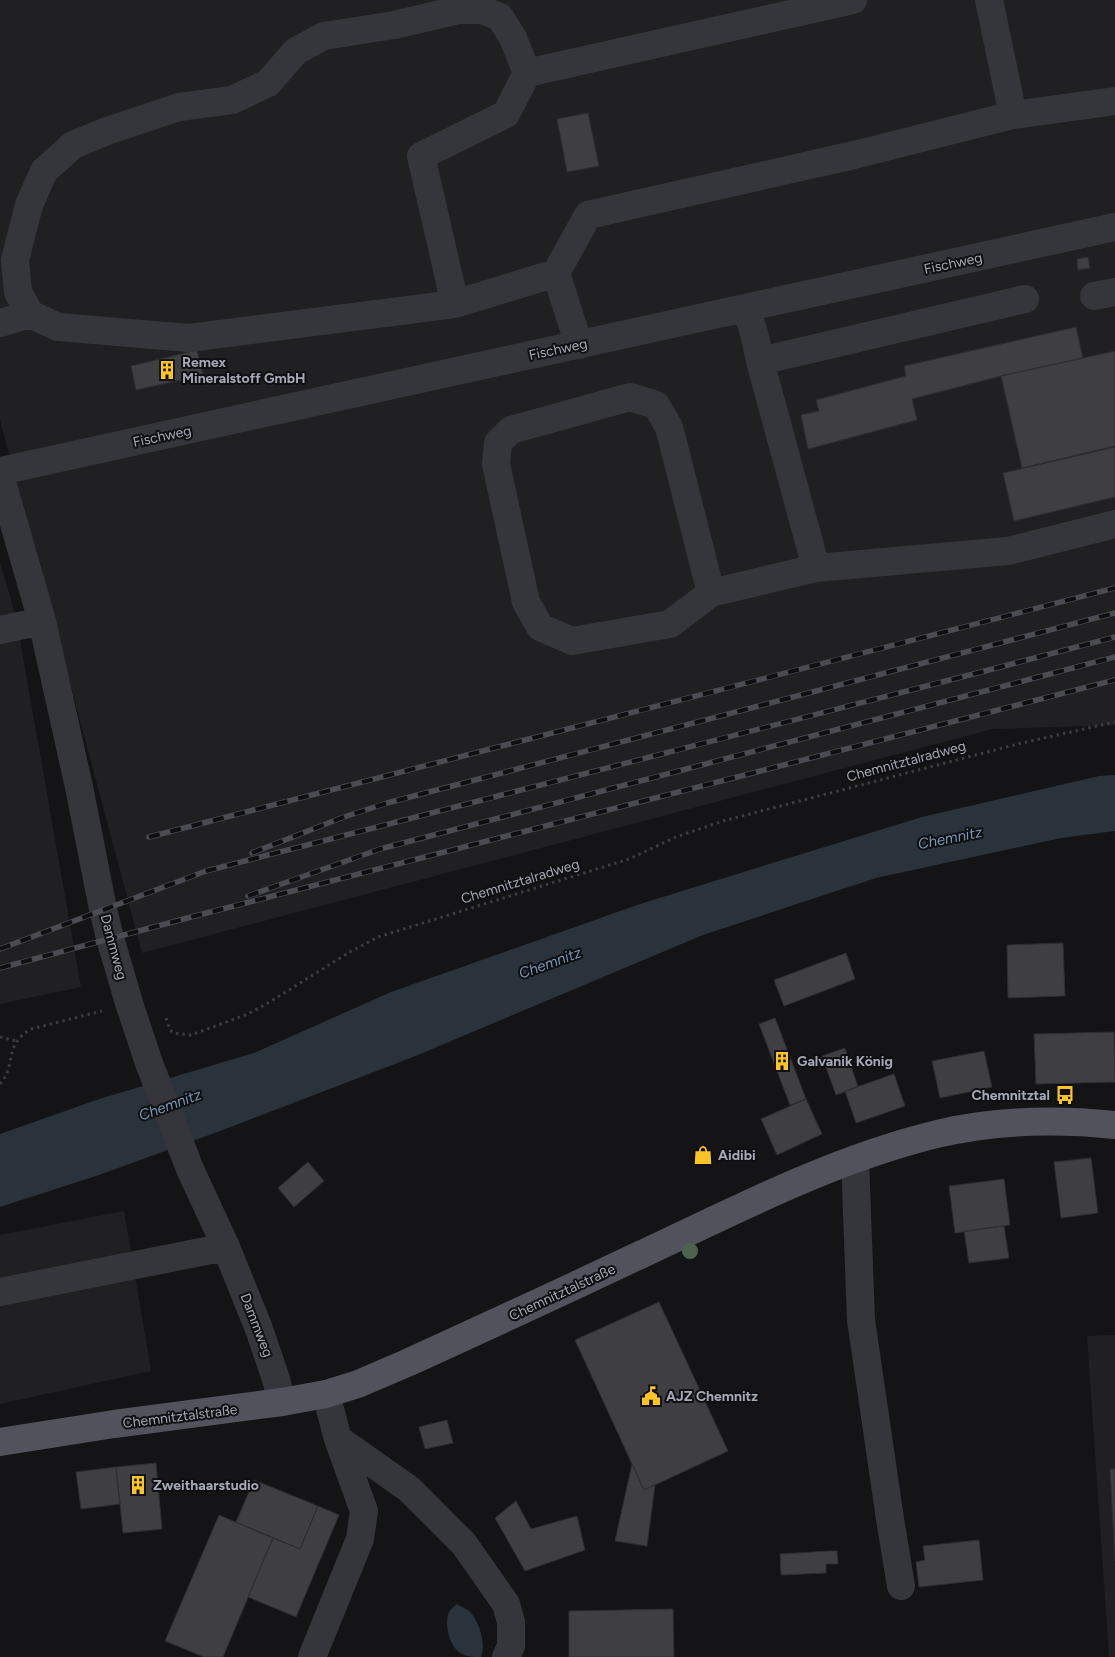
<svg xmlns="http://www.w3.org/2000/svg" width="1115" height="1657" font-family="Figtree,sans-serif">
  <style>
    .built { fill: #202023 }
    .water { fill: #2a323b }
    .building { fill: #3e3e43; stroke: #2e2e32 }
    .lines { fill: none; stroke-linecap: round; stroke-linejoin: round }
    .path { stroke: #3b3d43; stroke-width: 3; stroke-dasharray: 2.5 4; stroke-linecap: butt }
    .minor { stroke: #35363c; stroke-width: 28 }
    .major { stroke: #51525b; stroke-width: 28 }
    .rail-casing { stroke: #4a4b53; stroke-width: 5.5 }
    .rail { stroke: #0f0f11; stroke-width: 4; stroke-dasharray: 11; stroke-linecap: butt }
    .tree { fill: #4d6350 }
    .labels { text-anchor: middle; stroke-width: 4; stroke-linejoin: round; paint-order: stroke }
    .street-label { font-size: 14px; fill: #a5a9b7; stroke: #0f0f11 }
    .poi-label { font-size: 14px; font-weight: bold; fill: #a5a9b7; stroke: #0f0f11; text-anchor: start }
    .water-label { font-size: 15px; font-style: italic; fill: #7a95b5; stroke: #0f0f11 }
  </style>
  <rect width="100%" height="100%" fill="#141416"/>
  <path class="built" d="M0,0h1115v725l-122,4 -851,224 -142,-533z
    M0,562l16,55 65,370 -81,17z
    M124,1211l27,160 -151,33v-169z
    M1115,1335v322h-6l-22,-321z"/>
  <path class="water" d="M1115,775v56l-54,7 -185,40 -173,57 -290,122 -193,74 -121,44 -99,32v-73l99,-35 155,-46 137,-61 249,-88 282,-87 177,-41z
    M457,1604c4,3 11,5 14,9 9,11 15,31 10,44 -8,0 -15,0 -22,-5 -10,-7 -15,-29 -10,-40 2,-3 5,-6 8,-8z"/>
  <path class="building" d="M588,113l11,53 -32,6 -10,-53z
    M1088,257l2,11 -12,2 -1,-11z
    M1076,327l7,31 -82,18 -89,23 5,21 -109,29 -7,-34 18,-4 -3,-11 90,-24 -2,-10z
    M197,350l6,25 -67,15 -5,-24z
    M1115,351v95l-93,22 -21,-92z
    M1115,447v50l-101,24 -11,-48z
    M1063,943l2,53 -57,2 -1,-53z
    M846,953l9,26 -71,27 -10,-26z
    M775,1018l31,81 -16,6 -31,-81z
    M1114,1032l1,50 -79,2 -2,-50z
    M845,1048l13,39 -22,8 -14,-39z
    M984,1051l8,36 -52,11 -8,-37z
    M894,1074l11,32 -49,17 -11,-32z
    M806,1099l16,35 -45,21 -16,-36z
    M1091,1158l7,55 -37,5 -7,-56z
    M308,1162l16,19 -30,26 -16,-19z
    M1004,1179l6,46 -55,8 -6,-47z
    M1004,1226l5,32 -40,5 -5,-32z
    M659,1302l69,149 -84,39 -69,-150z
    M447,1420l6,23 -28,6 -6,-22z
    M156,1463l6,66 -39,4 -7,-66z
    M632,1464l12,26 11,-5 -8,61 -32,-5z
    M116,1467l4,37 -39,5 -5,-37z
    M1110,1469h5v92z
    M254,1480l64,26 -18,43 -64,-27z
    M516,1501l15,28 46,-13 8,34 -60,21 -30,-53z
    M318,1506l21,9 -43,102 -48,-20 25,-59 27,11z
    M219,1515l54,23 -50,119h-19l-39,-16z
    M979,1540l4,40 -64,7 -3,-25 9,-2 -2,-14z
    M829,1551h8l1,13h-12v9l-45,2 -1,-21z
    M673,1609l1,48h-105v-46z"/>
  <g class="lines">
    <path class="path" d="M166,1018l4,12 4,3 17,2 57,-21 25,-14 75,-47 30,-16 251,-78 47,-22 47,-16 295,-77 97,-22
      M0,1037l16,4
      M0,1084c17,-19 3,-39 31,-55l71,-18"/>
    <path class="minor" d="M527,73l-14,-35 -13,-21 -18,-7h-24l-64,15 -70,11 -28,15 -28,32 -36,17 -53,7 -72,24 -34,14 -29,26 -15,34 -14,55 3,32 12,22 28,13 131,11 266,-34 101,-31 32,-58 266,-60 159,-40 -24,-115
      M1013,115l102,-14
      M556,273l23,72
      M1094,296l21,-4
      M455,304l-34,-148 85,-42 21,-41 326,-73
      M746,308l8,25 6,28 56,207 192,-17 107,-27
      M0,323l30,-9
      M760,361l265,-62
      M0,471l1115,-244
      M0,475l42,146 37,166 24,122 7,29 19,65 20,60 41,106 36,78 33,82 17,50 6,23
      M711,593l-42,-166 -13,-22 -26,-8 -119,33 -13,13 -2,21 30,138 14,25 32,14 98,-17 41,-31 105,-25
      M0,630l42,-9
      M855,1159l6,161 29,199 11,67
      M0,1292l226,-45
      M326,1394l12,45 71,50 55,55 42,60 5,18v24l-5,11
      M312,1657l48,-118 4,-28 -26,-72"/>
    <path class="major" d="M0,1442l114,-18 168,-22 44,-8 32,-10 49,-21c79,-36 157,-72 235,-109 96,-45 192,-95 295,-120 58,-14 119,-15 178,-9"/>
    <g class="rail-casing">
      <path id="rail" d="M149,837l966,-249
        M252,853l89,-35 46,-15 728,-190
        M248,896l132,-47 735,-192
        M0,949l206,-78 775,-199 134,-35
        M0,968l195,-52 920,-236"/>
    </g>
    <use href="#rail" class="rail"/>
  </g>
  <circle class="tree" cx="690" cy="1251" r="8"/>
  <defs>
    <g id="building-bare" transform="scale(1.5)"><path d="M-4-6H4V6H1V3H-1V6H-4ZM-2.5-4.3h1.7v1.8h-1.7ZM.8-4.3h1.7v1.8H.8ZM-2.5-1h1.7V.8h-1.7ZM.8-1h1.7V.8H.8Z" fill="#fcc427" stroke="#0f0f11" stroke-width="2.5" paint-order="stroke"/></g>
    <g id="bus-bare" transform="scale(1.5)"><path d="M-5-6H5V4H4V6H2V4H-2V6H-4V4H-5ZM-3.5-4V0h7V-4ZM-3.5 1.2v1.5H-2V1.2ZM2 1.2v1.5H3.5V1.2Z" fill="#fcc427" stroke="#0f0f11" stroke-width="2.5" paint-order="stroke"/></g>
    <g id="shop-bare" transform="scale(1.5)"><path d="M-5-2.5h2.3a2.7 3.5 0 0 1 5.4 0H5L5.5 6h-11ZM-1.5-2.5h3a1.5 2.3 0 0 0-3 0Z" fill="#fcc427" stroke="#0f0f11" stroke-width="2.5" paint-order="stroke"/></g>
    <g id="civic-bare" transform="scale(1.5)"><path d="M-.6-6.5H3V-4.5H.6V-3L4-1V1h2V6H-6V1h2V-1L-.6-3ZM-1.2 2.5V6h2.4V2.5Z" fill="#fcc427" stroke="#0f0f11" stroke-width="2.5" paint-order="stroke"/></g>
  </defs>
  <g fill-rule="evenodd">
    <use href="#building-bare" x="167" y="370"/>
    <use href="#building-bare" x="782" y="1061"/>
    <use href="#bus-bare" x="1065" y="1095"/>
    <use href="#shop-bare" x="703" y="1155"/>
    <use href="#civic-bare" x="651" y="1396"/>
    <use href="#building-bare" x="138" y="1485"/>
  </g>
  <g class="labels">
    <g class="street-label">
      <text transform="translate(953 263) rotate(-12)" y="5">Fischweg</text>
      <text transform="translate(558 349) rotate(-12)" y="5">Fischweg</text>
      <text transform="translate(162 436) rotate(-12)" y="5">Fischweg</text>
      <text transform="translate(906 761) rotate(-15)" y="5">Chemnitztalradweg</text>
      <text transform="translate(520 881) rotate(-17)" y="5">Chemnitztalradweg</text>
      <text transform="translate(114 947) rotate(75)" y="5">Dammweg</text>
      <text transform="translate(562 1292) rotate(-25)" y="5">Chemnitztalstraße</text>
      <text transform="translate(257 1325) rotate(69)" y="5">Dammweg</text>
      <text transform="translate(180 1416) rotate(-7)" y="5">Chemnitztalstraße</text>
    </g>
    <g class="poi-label">
      <text x="182" y="367">Remex<tspan x="182" dy="16">Mineralstoff GmbH</tspan></text>
      <text x="797" y="1066">Galvanik König</text>
      <text x="1050" y="1100" text-anchor="end">Chemnitztal</text>
      <text x="718" y="1160">Aidibi</text>
      <text x="666" y="1401">AJZ Chemnitz</text>
      <text x="153" y="1490">Zweithaarstudio</text>
    </g>
    <g class="water-label">
      <text transform="translate(950 838) rotate(-11)" y="5">Chemnitz</text>
      <text transform="translate(550 963) rotate(-20)" y="5">Chemnitz</text>
      <text transform="translate(170 1105) rotate(-20)" y="5">Chemnitz</text>
    </g>
  </g>
</svg>
